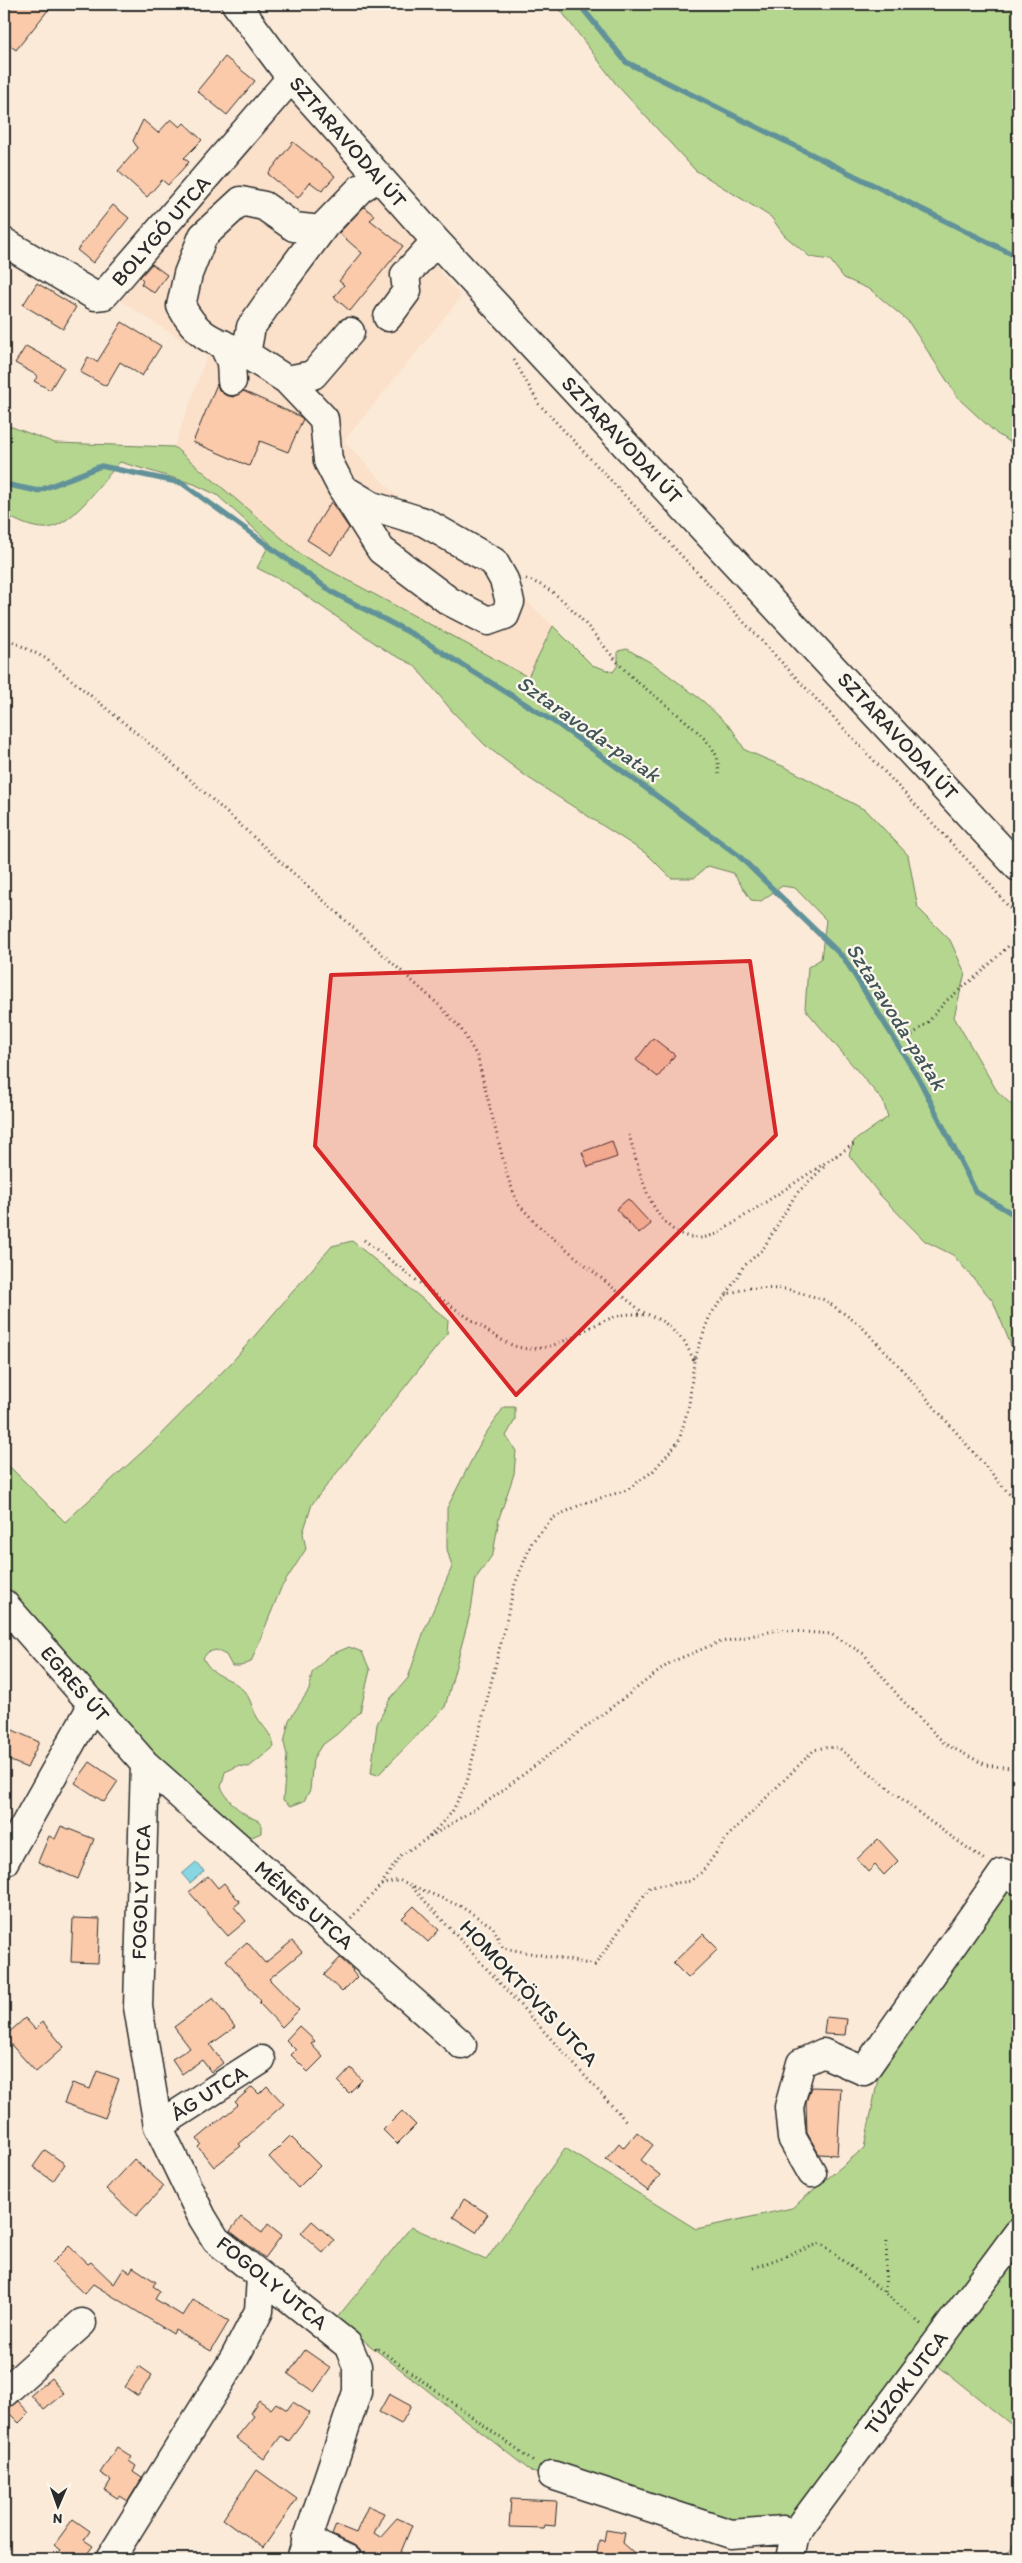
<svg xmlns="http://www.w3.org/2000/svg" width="1022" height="2563" font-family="Itim,sans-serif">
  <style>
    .built { fill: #fbe0ca }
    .green { fill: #b5d68f; stroke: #70805d }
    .water { fill: #87d6e2; stroke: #629299 }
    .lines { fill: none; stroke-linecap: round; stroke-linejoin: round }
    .stream { stroke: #629299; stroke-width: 5.5 }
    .building { fill: #facaaa; stroke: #2b2b2b }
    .minor-casing { stroke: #2b2b2b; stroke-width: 31 }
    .path { stroke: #2b2b2b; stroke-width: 3; stroke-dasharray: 1 4; stroke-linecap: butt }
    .minor { stroke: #fbf7ec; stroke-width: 28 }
    .marked { fill: #d62828; fill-opacity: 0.2; stroke: #d62828; stroke-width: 4; stroke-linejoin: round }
    .labels { text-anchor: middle; stroke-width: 4.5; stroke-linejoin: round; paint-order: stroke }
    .street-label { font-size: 21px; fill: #2b2b2b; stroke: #fbf7ec }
    .water-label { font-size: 22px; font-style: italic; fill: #425659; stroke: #fbf7ec }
  </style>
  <rect width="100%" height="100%" fill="#fbead8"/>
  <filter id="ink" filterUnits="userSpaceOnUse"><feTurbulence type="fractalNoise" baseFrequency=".02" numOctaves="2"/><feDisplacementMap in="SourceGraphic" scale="10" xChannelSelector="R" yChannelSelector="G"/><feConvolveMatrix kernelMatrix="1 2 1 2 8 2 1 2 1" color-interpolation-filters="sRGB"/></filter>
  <g filter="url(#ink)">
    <path class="built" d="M288,89l33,34 140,174 -117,144 59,62 112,87 38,36 -24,52 -226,-122 -129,-109 33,-91 -91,-58z"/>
    <path class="green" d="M556,4h462v443l-21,-13 -38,-35 -51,-78 -37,-31 -27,-12 -14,-18 -20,-3 -26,-22 -13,-18 -76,-47 -79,-86z
      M4,424l51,19 119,4 129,109 225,121 25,-51 39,39 21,7 5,-7v-14l9,-2 28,16 48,36 29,28 13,21 42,18 80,43 41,44 10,53 32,32 15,33 -11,44 43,74 21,20v244l-4,-2 -21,-52 -40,-46 -28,-14 -45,-46 -31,-40 5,-14 34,-24 -5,-16 -78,-92 3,-42 13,-8 5,-39 -31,-32 -13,-2 -21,15 -10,-1 -18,-27 -25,-7 -14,12h-23l-24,-24 -120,-77 -42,-32 -33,-34 -38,-46 -26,-13 -101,-69 -30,-15 13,-25 -53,-48 -23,-11 -74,-22c-17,18 -47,64 -73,66 -15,1 -30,-7 -43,-14z
      M352,1241l96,79 -1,14 -135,170 -9,29 3,16 -25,39 -30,74 -10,4h-9l-6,-11 -10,-5 -8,2 -5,6c11,21 25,17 39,31 9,8 9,18 15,28 6,10 15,17 17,30l-25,20 -11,-1 -13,6 -4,15c10,19 20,26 40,35v11l-9,4 -12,-4 -72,-64 -164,-178v-130l61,61 87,-79 80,-81 100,-116z
      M504,1407h11v13l-9,16 10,15 -2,23 -15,44 -6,36 -17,24 -5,32 -26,97 -67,68 -7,-2 6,-49 13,-25 18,-21 16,-47 28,-64 -5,-18v-41l37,-72z
      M349,1647l13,5 8,18 -10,42 -23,22 -16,12 -8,13 -3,31 -6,11 -13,5 -8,-6 4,-45 -3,-12 5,-23 20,-30 3,-17 16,-17z
      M1008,1889l10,3v538l-81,-65 -133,176 -75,-9 -197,-60 -196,-153 75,-92 75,33 79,-112 131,81 96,-21 72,-60 17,-84z
      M1018,2538v21h-16z"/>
    <path class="water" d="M196,1862l8,9 -14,12 -8,-9z"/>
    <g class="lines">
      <path class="stream" d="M579,4l47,58 392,195
        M4,484l34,7 63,-25 81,17 150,109 84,44 143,89 179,130 106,103 74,119 58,115 42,25"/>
    </g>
    <path class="building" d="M4,4h49l-37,46 -12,-9z
      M225,57l30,24 -28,34 -30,-24z
      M171,119l9,8 4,-4 18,17 -18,18 5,4 -21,23 -6,-5 -15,17 -29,-26 20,-23 -5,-7 10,-21 15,13z
      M293,142l42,34 -13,15 -12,-9 -12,16 -30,-24z
      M113,205l16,13 -36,45 -16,-13z
      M364,207l11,9 -5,4 33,26 -53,65 -16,-14 10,-12 -5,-4 23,-28 -23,-20z
      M152,264l15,11 -13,18 -13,-9 2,-4 -3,-3z
      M37,283l39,24 -13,22 -40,-24z
      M122,322l39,24 -19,30 -22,-14 -14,24 -26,-14 8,-15 9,5z
      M26,346l38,21 -14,23 -16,-9 4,-5 -23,-13z
      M217,384l2,6 6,5 8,2 10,-6 56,25 4,3 -15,33 -28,-11 -11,25 -56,-24z
      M331,502l18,26 -18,27 -24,-15z
      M653,1038l22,17 -17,22 -22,-17z
      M612,1141l5,16 -29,10 -6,-15z
      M628,1199l23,25 -12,10 -23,-25z
      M4,1726l35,16 -12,26 -23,-10z
      M90,1762l28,19 -14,21 -29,-19z
      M61,1826l33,13 -16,40 -40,-17 11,-26 6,3z
      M878,1839l20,22 -14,14 -9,-10 -7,7 -11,-13z
      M208,1876l10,12 6,-5 16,19 -6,5 12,14 -18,15 -39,-44z
      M414,1906l25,24 -11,12 -26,-24z
      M73,1918l27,1 -2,44 -27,-1z
      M703,1934l15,15 -30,29 -15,-15z
      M292,1941l10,11 -33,27 30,31 -17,17 -23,-24 2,-2 -35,-41 21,-18 18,21z
      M340,1958l13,12 -1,1 5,6 -15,15 -18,-17z
      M213,1998l22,29 -25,18 13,18 -12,9 -9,-12 -20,14 -10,-15 18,-11 -16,-21z
      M826,2017l21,2 -2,16 -21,-1z
      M25,2018l10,11 8,-7 21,25 -28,25 -32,-35z
      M299,2026l16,15 -4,3 12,13 -15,15 -17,-17 5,-5 -10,-10z
      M351,2068l11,12 -13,13 -11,-11z
      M97,2071l22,8 -14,39 -41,-15 8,-20 18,6z
      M267,2086l17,18 -45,40 2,2 -27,21 -16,-20 3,-3 -4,-5 41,-34 -3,-3 17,-15 7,7z
      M811,2087l30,1 -4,67 -18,-1 -12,-21 -1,-31z
      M402,2111l14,14 -19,19 -14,-14z
      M637,2132l16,13 -12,15 19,15 -12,16 -42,-32 13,-16 5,5z
      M290,2136l30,30 -22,22 -29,-31z
      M45,2150l20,14 -12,17 -20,-14z
      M134,2159l30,27 -28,30 -30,-27z
      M464,2199l24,15 -12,18 -23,-15z
      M241,2217l21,16 6,-9 14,11 -17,23 -35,-27z
      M312,2221l22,19 -11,13 -22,-20z
      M69,2246l19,18 3,-2 23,22 10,-16 6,4 3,-5 23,15 -3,4 7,5 -5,8 28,17 10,-16 36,21 -18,30 -36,-21 -2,4 -80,-50 -9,10 -32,-31z
      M305,2350l26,18 -17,24 -26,-18z
      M139,2366l13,9 -14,21 -13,-9z
      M51,2378l13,16 -20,16 -13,-15z
      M389,2394l22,12 -10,18 -22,-12z
      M259,2400l12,9 5,-6 11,7 6,-8 17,11 -21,28 -8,-5 -17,23 -28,-21 18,-22 -4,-3z
      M18,2401l11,12 -10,10 -13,-13z
      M117,2447l15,10 -3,4 7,5 -3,6 9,6 -14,23 -8,-5 -3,2 -12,-8 6,-10 -11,-7z
      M257,2470l40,29 -34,49 -40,-29z
      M511,2499l46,2 -2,25 -11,-1 -1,3 -34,-1z
      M368,2506l16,7 -10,20 6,4 17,-19 15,7 -14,34h-35l-3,-9 -6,-5 -22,-10 4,-10 20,8z
      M73,2519l17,12 -6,9 9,6 -10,13h-29l7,-9 -7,-5z
      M606,2530l19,3 -2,10 18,16h-45l3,-19 5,1z"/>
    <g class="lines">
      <g class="minor-casing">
        <path id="minor" d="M236,4l55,74 145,163 582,626
          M4,242l91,54 9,-1 187,-217
          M388,317l19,-26 -2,-16 31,-34
          M223,344l8,18 1,19
          M246,354c-32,-13 -48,-16 -65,-48l7,-32 15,-38 38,-35 23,5 30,21 27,3
          M287,380l26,-5 37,-43
          M342,488l39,62 68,51 39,20 17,-6 5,-13 -6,-22 -10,-18 -70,-40 -52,-16 -30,-18 -14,-27 -4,-42 -37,-39 -41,-26 5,-27 30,-43 44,-59 36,-37 18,-11
          M4,1604l141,160 317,281
          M145,1764l-7,243 20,119 44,91 14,23 132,105 9,21v26l-56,167
          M4,1862l89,-158
          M158,2126l103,-66
          M812,2173l-20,-35 -3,-31 12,-44 22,-10 41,18 139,-198 15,7
          M4,2393l78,-70
          M552,2475l179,59 52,-4 12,4
          M306,2540l41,19
          M110,2559l124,-200 25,-48 2,-35
          M790,2559l5,-25 223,-301"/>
      </g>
      <path class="path" d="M514,360l25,44 449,478 30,36
        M526,579c45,13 73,68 107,99 20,18 74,55 83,77 3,6 2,14 3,19
        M4,637l41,21 118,97 278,252 20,22 16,27 30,119 11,29 23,24 100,83 23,11 20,19 10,19
        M912,1035l16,-13 18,-21 33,-27 39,-37
        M629,1135c11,35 22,102 70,103 6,0 13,-3 18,-4l120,-79
        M836,1156l19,-13
        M364,1240c37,28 72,57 111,82 13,9 28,21 43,25 14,4 28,1 41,-4 30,-12 56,-36 89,-27
        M727,1294l16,-27 20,-18 33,-55 30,-29
        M429,1837l23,-25 15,-30 48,-198 17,-42 21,-24 31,-15 43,-13 26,-19 26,-30 10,-36 5,-44 16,-46 17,-21 21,-6 39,1 38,11 35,25 39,41 119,138
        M381,1885l18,-5 61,26 33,21 10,21 92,17 55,-78 41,-6 12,-10 26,-36 85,-85 12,-3 13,1 89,72 58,41
        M412,1887l214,234
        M351,1918l30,-33 20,-30 90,-56 180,-137 46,-19 61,-13 53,4 33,20 36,44 45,46 41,21 32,4
        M753,2268l68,-25 64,50 38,33
        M885,2292l2,-53
        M376,2349v-2l159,116"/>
      <use href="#minor" class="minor"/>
    </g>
  </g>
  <path class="marked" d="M750,961l26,174 -260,260 -201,-249 16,-171z"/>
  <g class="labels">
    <g class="street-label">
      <text transform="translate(348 142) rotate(49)" y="7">SZTARAVODAI ÚT</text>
      <text transform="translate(161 231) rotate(-49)" y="7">BOLYGÓ UTCA</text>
      <text transform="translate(622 440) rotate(47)" y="7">SZTARAVODAI ÚT</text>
      <text transform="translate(898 736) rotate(47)" y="7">SZTARAVODAI ÚT</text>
      <text transform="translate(75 1684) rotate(49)" y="7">EGRES ÚT</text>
      <text transform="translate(141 1892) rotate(-88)" y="7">FOGOLY UTCA</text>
      <text transform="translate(304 1905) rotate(41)" y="7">MÉNES UTCA</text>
      <text transform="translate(529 1993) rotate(47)" y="7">HOMOKTÖVIS UTCA</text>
      <text transform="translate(209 2093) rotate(-32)" y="7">ÁG UTCA</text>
      <text transform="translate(272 2283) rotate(39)" y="7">FOGOLY UTCA</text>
      <text transform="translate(906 2383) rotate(-53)" y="7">TÚZOK UTCA</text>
    </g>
    <g class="water-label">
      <text transform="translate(589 728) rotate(35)" y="8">Sztaravoda-patak</text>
      <text transform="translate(897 1016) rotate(58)" y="8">Sztaravoda-patak</text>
    </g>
  </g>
  <rect width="1022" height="2563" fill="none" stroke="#fbf7ec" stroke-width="20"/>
  <rect x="10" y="10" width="1002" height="2543" fill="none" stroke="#2b2b2b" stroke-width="2" filter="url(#ink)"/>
  <g transform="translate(58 2506) rotate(182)" stroke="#fbf7ec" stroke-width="4" paint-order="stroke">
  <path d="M0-4L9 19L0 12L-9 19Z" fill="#2b2b2b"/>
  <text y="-8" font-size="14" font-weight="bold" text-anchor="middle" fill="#2b2b2b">N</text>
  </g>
</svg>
